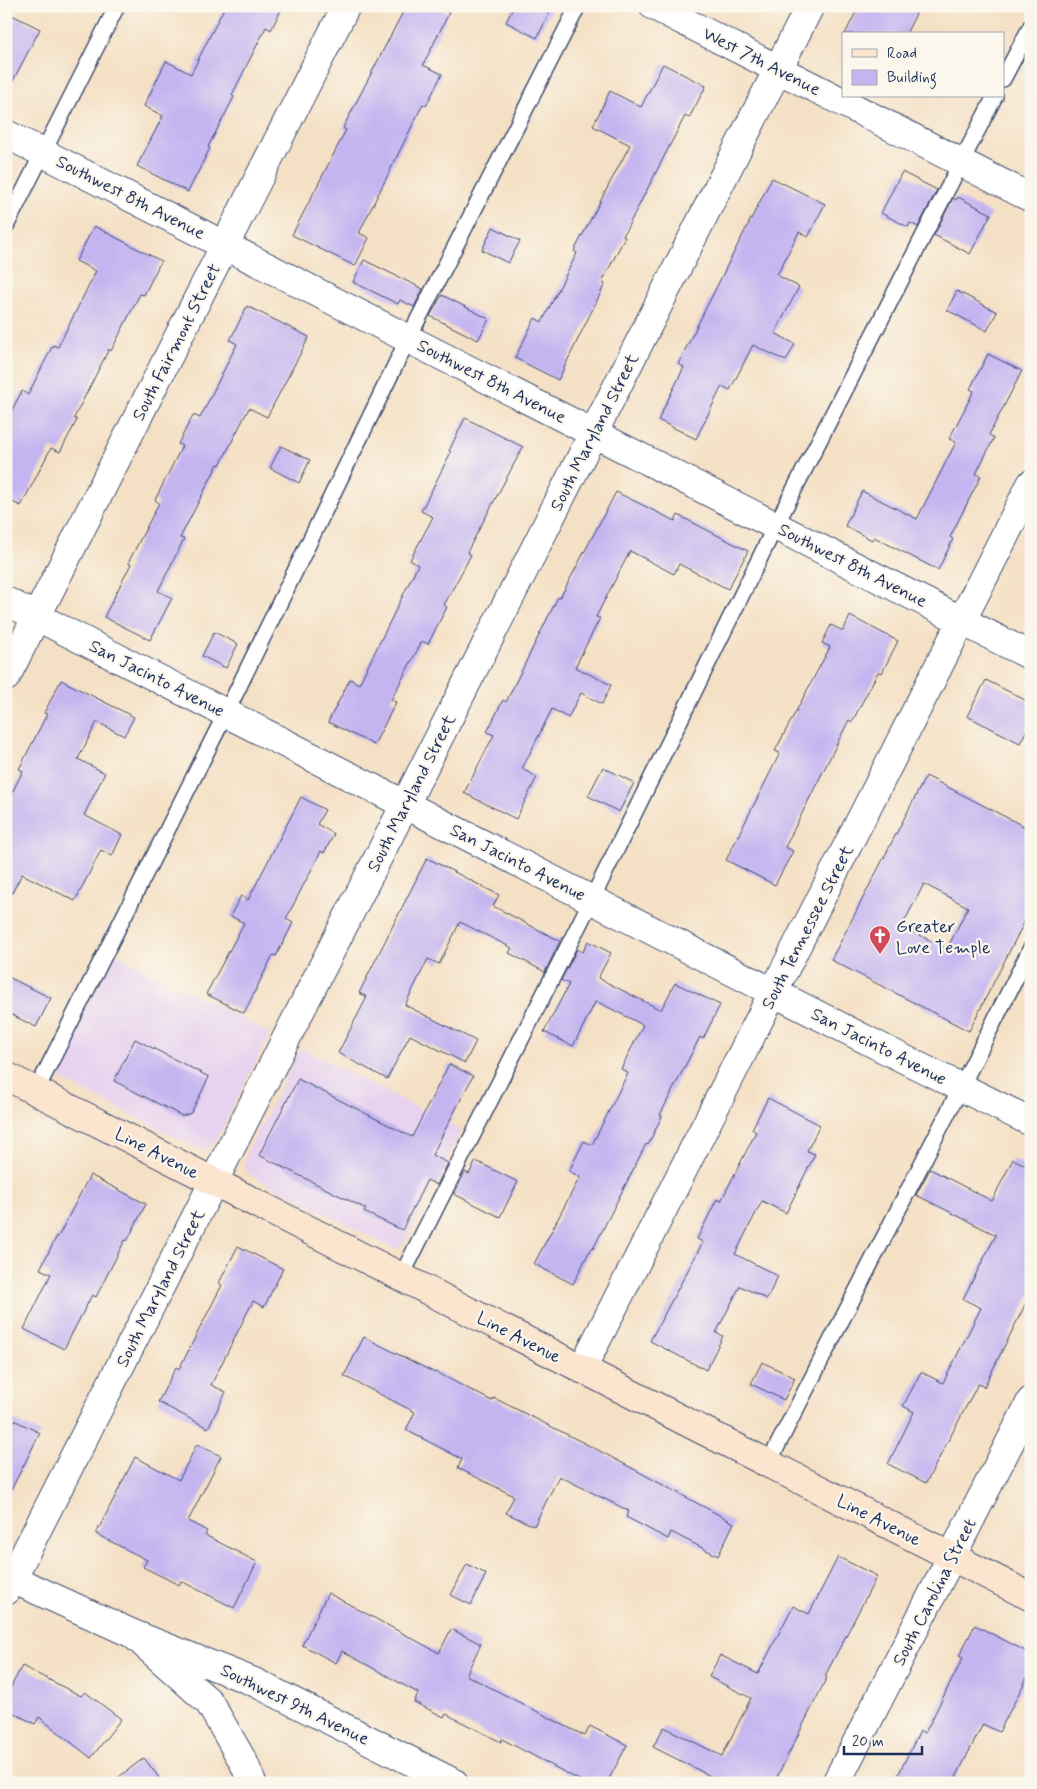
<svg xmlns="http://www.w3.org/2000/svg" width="1037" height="1789" font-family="Mynerve,sans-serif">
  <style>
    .built { fill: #e7d2ef }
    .building { fill: #c4b5f0; fill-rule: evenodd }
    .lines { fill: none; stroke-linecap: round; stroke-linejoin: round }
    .service-casing { stroke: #3c4a6d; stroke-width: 18 }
    .minor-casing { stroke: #3c4a6d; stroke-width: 30 }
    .tertiary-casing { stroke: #3c4a6d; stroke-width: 30 }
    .secondary-casing { stroke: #3c4a6d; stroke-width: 30 }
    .service { stroke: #fff; stroke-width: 15 }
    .minor { stroke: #fff; stroke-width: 28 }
    .tertiary { stroke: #fff; stroke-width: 28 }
    .secondary { stroke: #fce5cf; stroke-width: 28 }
    .labels { text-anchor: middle; stroke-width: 4.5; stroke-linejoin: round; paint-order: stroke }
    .street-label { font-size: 18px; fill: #1b2f5e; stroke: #fbf7ec }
    .poi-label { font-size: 18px; fill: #1b2f5e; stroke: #fbf7ec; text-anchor: start }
  </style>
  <rect width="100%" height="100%" fill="#fbf7ec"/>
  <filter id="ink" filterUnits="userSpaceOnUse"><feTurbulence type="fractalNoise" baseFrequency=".02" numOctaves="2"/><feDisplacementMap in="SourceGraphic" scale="10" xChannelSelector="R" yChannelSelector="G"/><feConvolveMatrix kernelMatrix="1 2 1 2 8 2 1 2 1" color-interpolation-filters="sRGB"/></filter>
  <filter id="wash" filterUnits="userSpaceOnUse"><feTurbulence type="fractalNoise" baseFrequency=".0096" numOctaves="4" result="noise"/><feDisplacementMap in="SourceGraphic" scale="20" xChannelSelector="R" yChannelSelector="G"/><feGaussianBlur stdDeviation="1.12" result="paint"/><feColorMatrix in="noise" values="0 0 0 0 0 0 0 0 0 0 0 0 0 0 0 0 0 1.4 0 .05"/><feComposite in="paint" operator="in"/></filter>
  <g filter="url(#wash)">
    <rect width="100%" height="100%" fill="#f4e0c4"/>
    <path class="built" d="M114,953l156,80 -54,107 -8,9 -11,-1 -146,-74z
      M301,1048l160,82 -58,115 -8,4 -146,-75 -5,-8 2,-12z"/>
    <g id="blocks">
      <path class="building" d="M225,6h58l-12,24 -5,-3 -34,68 2,2 -26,50 2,1 -22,44 -51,-26 26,-50 -19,-10 22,-45 25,13z
        M406,6h30l13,7 -26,52 19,9 -16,32 -3,-2 -64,129 10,5 -14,28 -63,-31 54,-105 -3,-2z
        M514,6h39l-16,32 -31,-16z
        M859,6h61l-14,28h-61z
        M6,12l34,17 -34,65z
        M663,64l43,22 -17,32 -4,-2 -62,120 2,1 -23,45 3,2 -47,96 -43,-22 20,-40 7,4 35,-69 -3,-2 56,-106 -37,-19 17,-35 31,16z
        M902,172l35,18 -19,37 -8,-4 -2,4 -27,-14z
        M772,178l53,26 -17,33 -9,-5 -22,43 22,12 -24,46 20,11 -9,17 -33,-16 -23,45 -8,-4 -26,53 -38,-19 26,-53 -6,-3 52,-104z
        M958,197l33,17 -21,40 -36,-19 19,-37 3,2z
        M94,226l67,35 -17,34 -4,-1 -29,57 -2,-2 -35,69 3,2 -17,32 -9,-4 -30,58 -15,-7v-78l16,-30 6,4 25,-50 5,2 38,-76 -20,-10z
        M493,227l27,14 -12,22 -26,-13z
        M364,260l59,29 -9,18 -14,-7 -2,4 -45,-22z
        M957,291l40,21 -10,19 -40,-21z
        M442,295l47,24 -11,21 -48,-24z
        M247,306l62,31 -42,80 -18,-9 -29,57 -2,-1 -38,74 4,1 -26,52 14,7 -22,42 -46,-23 27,-53 -3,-1 31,-60 -4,-3 27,-54 -4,-2 15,-29 7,3 37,-74 -7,-4z
        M988,354l34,17 -33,64 5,3 -18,36 5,2 -31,61 3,2 -15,31 -64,-33 -2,3 -27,-14 17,-35 55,28 39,-77 -7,-3 25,-48 -4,-2z
        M465,418l58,29 -56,105 4,3 -27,50 3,2 -19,37 -6,-3 -31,59 5,2 -22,43 -46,-23 22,-43 9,5 59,-119 -8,-5 23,-43 -12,-6 30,-59 -2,-1z
        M281,446l29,14 -11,23 -29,-15z
        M616,492l59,29 3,-6 70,36 -20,38 -49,-25 -5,10 -44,-23 -34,66 4,1 -25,49 36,18 -9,19 -21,-11 -13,25 -16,-9 -30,60 15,8 -21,42 -52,-26 30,-58 -7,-3 16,-32 3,2 52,-105 2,1z
        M850,616l48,25 -16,32 -4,-1 -26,50 -3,-2 -64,127 8,4 -18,34 -49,-25 54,-107 -5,-2 55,-104 -8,-4 9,-18 12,6z
        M214,632l24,12 -12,24 -24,-12z
        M61,680l73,37 -10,19 -27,-14 -19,37 27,14 -21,42 38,20 -10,21 -11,-6 -26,51 -53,-27 -16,30v-100l17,-33 -4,-2 28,-55 -3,-1z
        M986,680l45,23v19l-11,21 -53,-27z
        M603,767l31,16 -15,29 -31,-16z
        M926,776l105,54v79l-62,122 -138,-71zM924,884l44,23 -21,42 -45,-23z
        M301,797l24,13 -8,14 17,10 -10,19 -3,-2 -35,68 7,4 -17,33 -3,-1 -29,58 -38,-19 38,-71 -14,-7 11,-20 7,4z
        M427,858l72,37 -6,11 67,35 -15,31 -36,-19 3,-5 -52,-26 -21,42 -11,-5 -23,46 71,36 -11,22 -55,-28 -23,44 -49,-26 29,-56 -8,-4z
        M588,941l23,12 -13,25 63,32 14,-27 45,22 -17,34 -3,-2 -40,78 2,1 -14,29 -2,-1 -53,105 -2,-1 -18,36 -39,-20 46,-87 -11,-6 15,-30 8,4 36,-72 -7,-4 22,-44 -47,-24 -23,45 -29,-14 25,-48 -8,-4 16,-31 6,3z
        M6,976l45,22 -15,29 -30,-15z
        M135,1039l74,38 -18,36 -9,3 -68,-35z
        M449,1064l24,12 -41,79 16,8 -11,22 -10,-5 -25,50 -38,-18 2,-3 -107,-54 39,-76 114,58z
        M768,1098l52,27 -13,26 8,3 -29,59 -24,-12 -27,53 43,22 -11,23 -27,-13 -24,47 7,3 -17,34 -56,-29 53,-99 -6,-3 20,-40 4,2 35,-69 -4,-3z
        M1013,1159l18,9v125l-47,94 -6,-3 -52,99 -38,-19 26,-52 -11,-6 18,-34 22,11 38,-75 -18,-9 33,-64 -80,-40 14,-26 62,32z
        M476,1161l42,21 -18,35 -46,-23 11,-22 4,2z
        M90,1175l56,29 -19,37 -2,-1 -29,57 -4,-2 -28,54 -40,-20 27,-55 -11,-5 17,-33 1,1z
        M238,1246l45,23 -19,38 -11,-6 -42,84 15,7 -18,36 -50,-26 18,-35 3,2 43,-84 -3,-2z
        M364,1337l71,36 1,-1 56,29 2,-3 104,52 136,73 -16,33 -47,-24 -3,7 -42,-22 3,-6 -70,-35 -25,50 -28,-13 8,-17 -56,-28 4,-9 -56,-29 9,-18 -71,-36z
        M762,1362l33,16 -11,22 -33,-16z
        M6,1416l34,17 -34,67z
        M197,1444l24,12 -33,65 19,10 -2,4 52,27 -23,46 -53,-27 -2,4 -36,-18 4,-7 -51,-26 39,-77 44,23z
        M838,1557l39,19 -52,100 2,1 -53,106h-50l-71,-36 11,-20 58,29 29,-58 -42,-21 11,-22 38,19 35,-68 16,8z
        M467,1564l19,10 -15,31 -20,-10z
        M328,1593l111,60 12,-24 30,15 -15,31 119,61 5,-10 37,19 -20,38h-22l-83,-44 -1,3 -55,-28 -2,3 -30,-15 4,-9 -76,-42 -6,12 -34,-18z
        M975,1625l56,29v16l-32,62 -16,-8 -30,59h-59l26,-52 5,2 38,-75 -4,-2z
        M22,1666l59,30 4,-4 36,27 -30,39 -52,-41 -4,7 -29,-15v-13z
        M144,1758l19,25h-52z"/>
    </g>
  </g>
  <g filter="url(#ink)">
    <use href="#blocks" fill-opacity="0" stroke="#3c4a6d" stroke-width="1"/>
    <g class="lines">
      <g class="service-casing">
        <path id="service" d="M1003,79l28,-53
          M6,226l111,-220
          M36,1091l190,-378 182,-374 170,-333
          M401,1277l191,-378 184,-374 219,-429
          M768,1464l193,-377 70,-139"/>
      </g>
      <g class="minor-casing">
        <path id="minor" d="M654,6l377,192
          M6,134l1025,522
          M6,601l894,456 131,65
          M6,677l340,-671
          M582,1369l449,-885
          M6,1576l127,58 76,68 35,61 8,20
          M133,1634l121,48 200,101
          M836,1783l195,-382"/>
      </g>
      <g class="tertiary-casing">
        <path id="tertiary" d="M6,1591l804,-1585"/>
      </g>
      <g class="secondary-casing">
        <path id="secondary" d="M6,1076l1025,521"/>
      </g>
      <use href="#service" class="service"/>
      <use href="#minor" class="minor"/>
      <use href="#tertiary" class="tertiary"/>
      <use href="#secondary" class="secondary"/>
    </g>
  </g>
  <defs>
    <g id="church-pin" transform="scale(1.125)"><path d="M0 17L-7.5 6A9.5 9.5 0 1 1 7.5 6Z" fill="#d1495b" stroke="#fbf7ec"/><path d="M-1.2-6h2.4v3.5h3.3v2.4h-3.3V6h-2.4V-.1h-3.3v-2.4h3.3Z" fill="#fff"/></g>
  </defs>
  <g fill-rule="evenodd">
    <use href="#church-pin" x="880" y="936"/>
  </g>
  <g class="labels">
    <g class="street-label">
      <text transform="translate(762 61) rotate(27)" y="6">West 7th Avenue</text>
      <text transform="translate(131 197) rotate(27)" y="6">Southwest 8th Avenue</text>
      <text transform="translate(176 342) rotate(-63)" y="6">South Fairmont Street</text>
      <text transform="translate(492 381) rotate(27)" y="6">Southwest 8th Avenue</text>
      <text transform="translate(594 432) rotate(-63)" y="6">South Maryland Street</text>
      <text transform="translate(853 565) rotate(27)" y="6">Southwest 8th Avenue</text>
      <text transform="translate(157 678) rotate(27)" y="6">San Jacinto Avenue</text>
      <text transform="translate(411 793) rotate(-63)" y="6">South Maryland Street</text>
      <text transform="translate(518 862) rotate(27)" y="6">San Jacinto Avenue</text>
      <text transform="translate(807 927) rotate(-63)" y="6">South Tennessee Street</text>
      <text transform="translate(879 1046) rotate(27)" y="6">San Jacinto Avenue</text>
      <text transform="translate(157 1153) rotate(27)" y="6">Line Avenue</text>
      <text transform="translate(160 1288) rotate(-63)" y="6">South Maryland Street</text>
      <text transform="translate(519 1337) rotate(27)" y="6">Line Avenue</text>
      <text transform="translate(879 1520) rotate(27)" y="6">Line Avenue</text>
      <text transform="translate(934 1592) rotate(-63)" y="6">South Carolina Street</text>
      <text transform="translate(295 1704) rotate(26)" y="6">Southwest 9th Avenue</text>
    </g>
    <g class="poi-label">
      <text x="896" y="932">Greater<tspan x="896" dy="21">Love Temple</tspan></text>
    </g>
  </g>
  <rect width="1037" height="1789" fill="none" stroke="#fbf7ec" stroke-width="25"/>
  <rect x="842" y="32" width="162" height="65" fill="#fbf7ec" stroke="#a1a7b3"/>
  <rect x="852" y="49" width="25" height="8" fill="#fce5cf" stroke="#a1a7b3"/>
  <text x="887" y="58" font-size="15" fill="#1b2f5e">Road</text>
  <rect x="852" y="70" width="25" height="15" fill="#c4b5f0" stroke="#a1a7b3"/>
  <text x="887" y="82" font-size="15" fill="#1b2f5e">Building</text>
  <path d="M844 1746v8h78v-8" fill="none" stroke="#1b2f5e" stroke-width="2.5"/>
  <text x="852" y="1746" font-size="15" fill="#1b2f5e" stroke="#fbf7ec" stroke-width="4" paint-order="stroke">20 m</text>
</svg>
